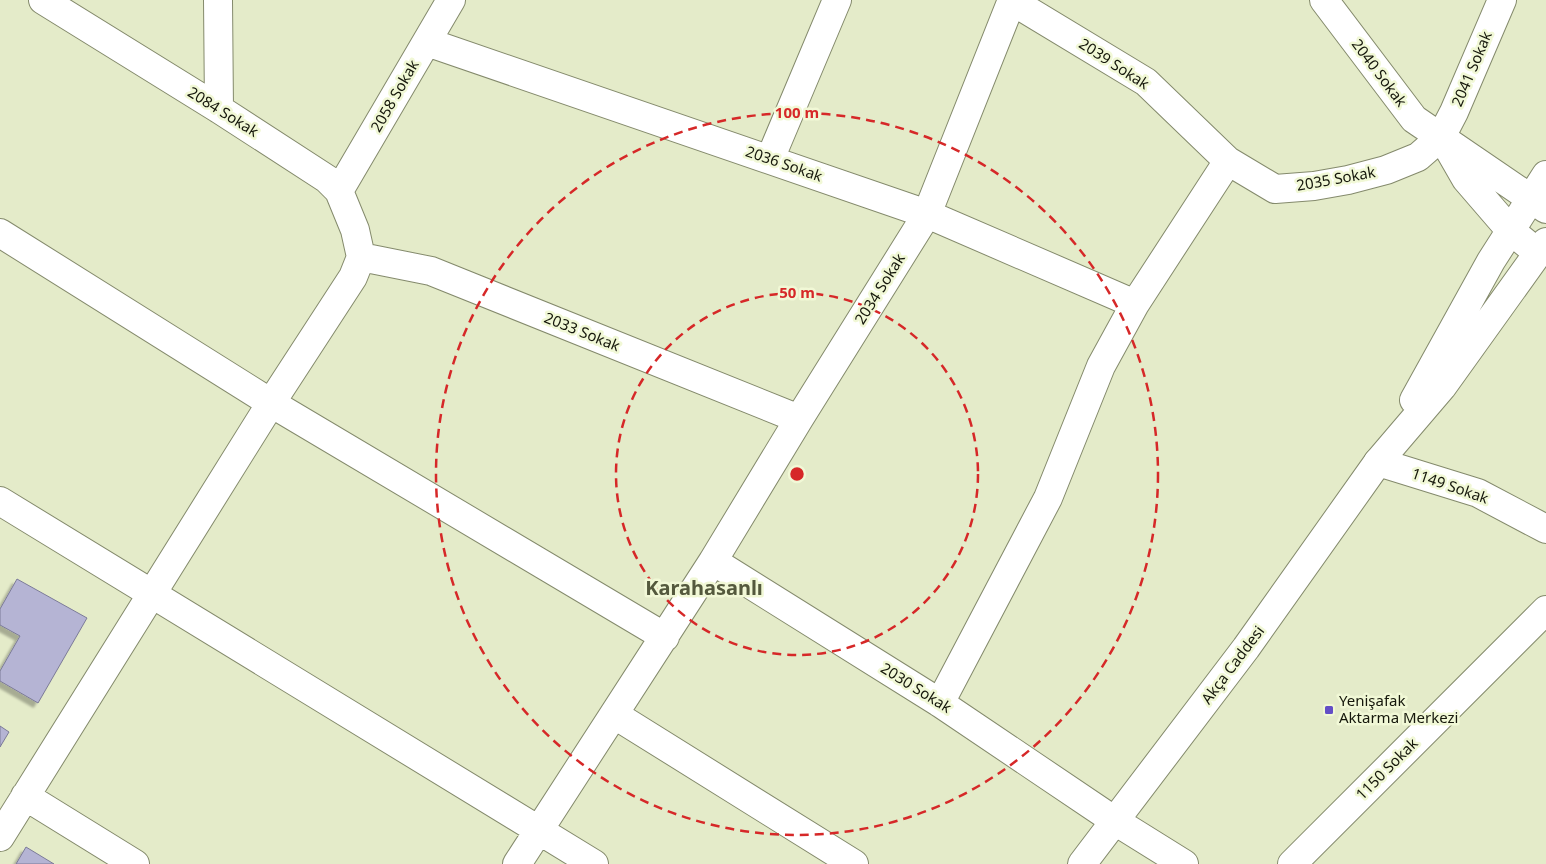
<svg xmlns="http://www.w3.org/2000/svg" width="1546" height="864" font-family="'Noto Sans',sans-serif">
  <style>
    .building { fill: #b5b4d4; stroke: #7c7b98; filter: url(#shadow) }
    .lines { fill: none; stroke-linecap: round; stroke-linejoin: round }
    .minor-casing { stroke: #848a6c; stroke-width: 30 }
    .tertiary-casing { stroke: #848a6c; stroke-width: 30 }
    .minor { stroke: #fff; stroke-width: 28 }
    .tertiary { stroke: #fff; stroke-width: 28 }
    .ring { fill: none; stroke: #d62828; stroke-width: 2.5; stroke-dasharray: 9 6 }
    .poi-dot { fill: #634ec6; stroke: #f1f8d6; stroke-width: 2 }
    .labels { text-anchor: middle; stroke-width: 5; stroke-linejoin: round; paint-order: stroke }
    .street-label { font-size: 15px; fill: #15170b; stroke: #f1f8d6 }
    .poi-label { font-size: 15px; fill: #15170b; stroke: #f1f8d6; text-anchor: start }
    .district-label { font-size: 20px; font-weight: bold; fill: #54593d; stroke: #f1f8d6 }
    .centre { fill: #d62828; stroke: #f1f8d6; stroke-width: 2.5 }
    .ring-label { font-size: 15px; text-anchor: middle; font-weight: bold; fill: #d62828; stroke: #f1f8d6; stroke-width: 5; stroke-linejoin: round; paint-order: stroke }
  </style>
  <defs>
    <filter id="shadow"><feDropShadow dx="-4.5" dy="4.5" stdDeviation="1" flood-color="#0004"/></filter>
  </defs>
  <rect width="100%" height="100%" fill="#e4ebc9"/>
  <path class="building" d="M17,579l70,39 -49,85 -38,-22v-10l20,-35 -20,-11v-16z
    M0,726l9,6 -9,15z
    M26,847l28,17h-38z"/>
  <g class="lines">
    <g class="minor-casing">
      <path id="minor" d="M43,0l176,109 108,70 12,12 16,39 6,27
        M218,0l1,109
        M1324,0l90,119 132,90
        M1012,1l134,81 82,79 47,28 39,-3 34,-6 38,-10 32,-13 23,-20 13,-25 48,-112
        M427,42l500,172 208,90
        M1447,146l19,33 44,51 28,23
        M770,159l67,-159
        M339,191l112,-191
        M0,233l271,170 394,234
        M361,257l70,14 368,148
        M1378,462l100,31 68,36
        M0,501l594,363
        M713,561l227,142 175,118
        M940,703l108,-205 53,-132 34,-62 93,-143
        M615,715l239,149
        M25,796l110,68
        M0,837l271,-434 82,-126 8,-20
        M517,864l196,-303 86,-142 128,-205 85,-214
        M1292,864l254,-254"/>
    </g>
    <g class="tertiary-casing">
      <path id="tertiary" d="M1414,400l77,-139 55,-86
        M1115,821l69,43
        M1082,864l164,-216 132,-186 64,-75 104,-145"/>
    </g>
    <use href="#minor" class="minor"/>
    <use href="#tertiary" class="tertiary"/>
  </g>
  <g class="ring">
    <circle cx="797" cy="474" r="181"/>
    <circle cx="797" cy="474" r="361"/>
  </g>
  <rect class="poi-dot" x="1324" y="705" width="10" height="10" rx="2.5"/>
  <g class="labels">
    <g class="street-label">
      <text transform="translate(1114 64) rotate(33)" y="5">2039 Sokak</text>
      <text transform="translate(1472 69) rotate(-67)" y="5">2041 Sokak</text>
      <text transform="translate(1379 73) rotate(53)" y="5">2040 Sokak</text>
      <text transform="translate(395 96) rotate(-60)" y="5">2058 Sokak</text>
      <text transform="translate(223 112) rotate(32)" y="5">2084 Sokak</text>
      <text transform="translate(784 164) rotate(19)" y="5">2036 Sokak</text>
      <text transform="translate(1336 179) rotate(-10)" y="5">2035 Sokak</text>
      <text transform="translate(880 289) rotate(-58)" y="5">2034 Sokak</text>
      <text transform="translate(582 332) rotate(22)" y="5">2033 Sokak</text>
      <text transform="translate(1450 486) rotate(19)" y="5">1149 Sokak</text>
      <text transform="translate(1233 665) rotate(-53)" y="5">Akça Caddesi</text>
      <text transform="translate(916 688) rotate(32)" y="5">2030 Sokak</text>
      <text transform="translate(1387 769) rotate(-45)" y="5">1150 Sokak</text>
    </g>
    <g class="poi-label">
      <text x="1339" y="706">Yenişafak<tspan x="1339" dy="17">Aktarma Merkezi</tspan></text>
    </g>
    <g class="district-label">
      <text x="704" y="595">Karahasanlı</text>
    </g>
  </g>
  <circle cx="797" cy="474" r="8" class="centre"/>
  <g class="ring-label">
    <text x="797" y="118">100 m</text>
    <text x="797" y="298">50 m</text>
  </g>
</svg>
